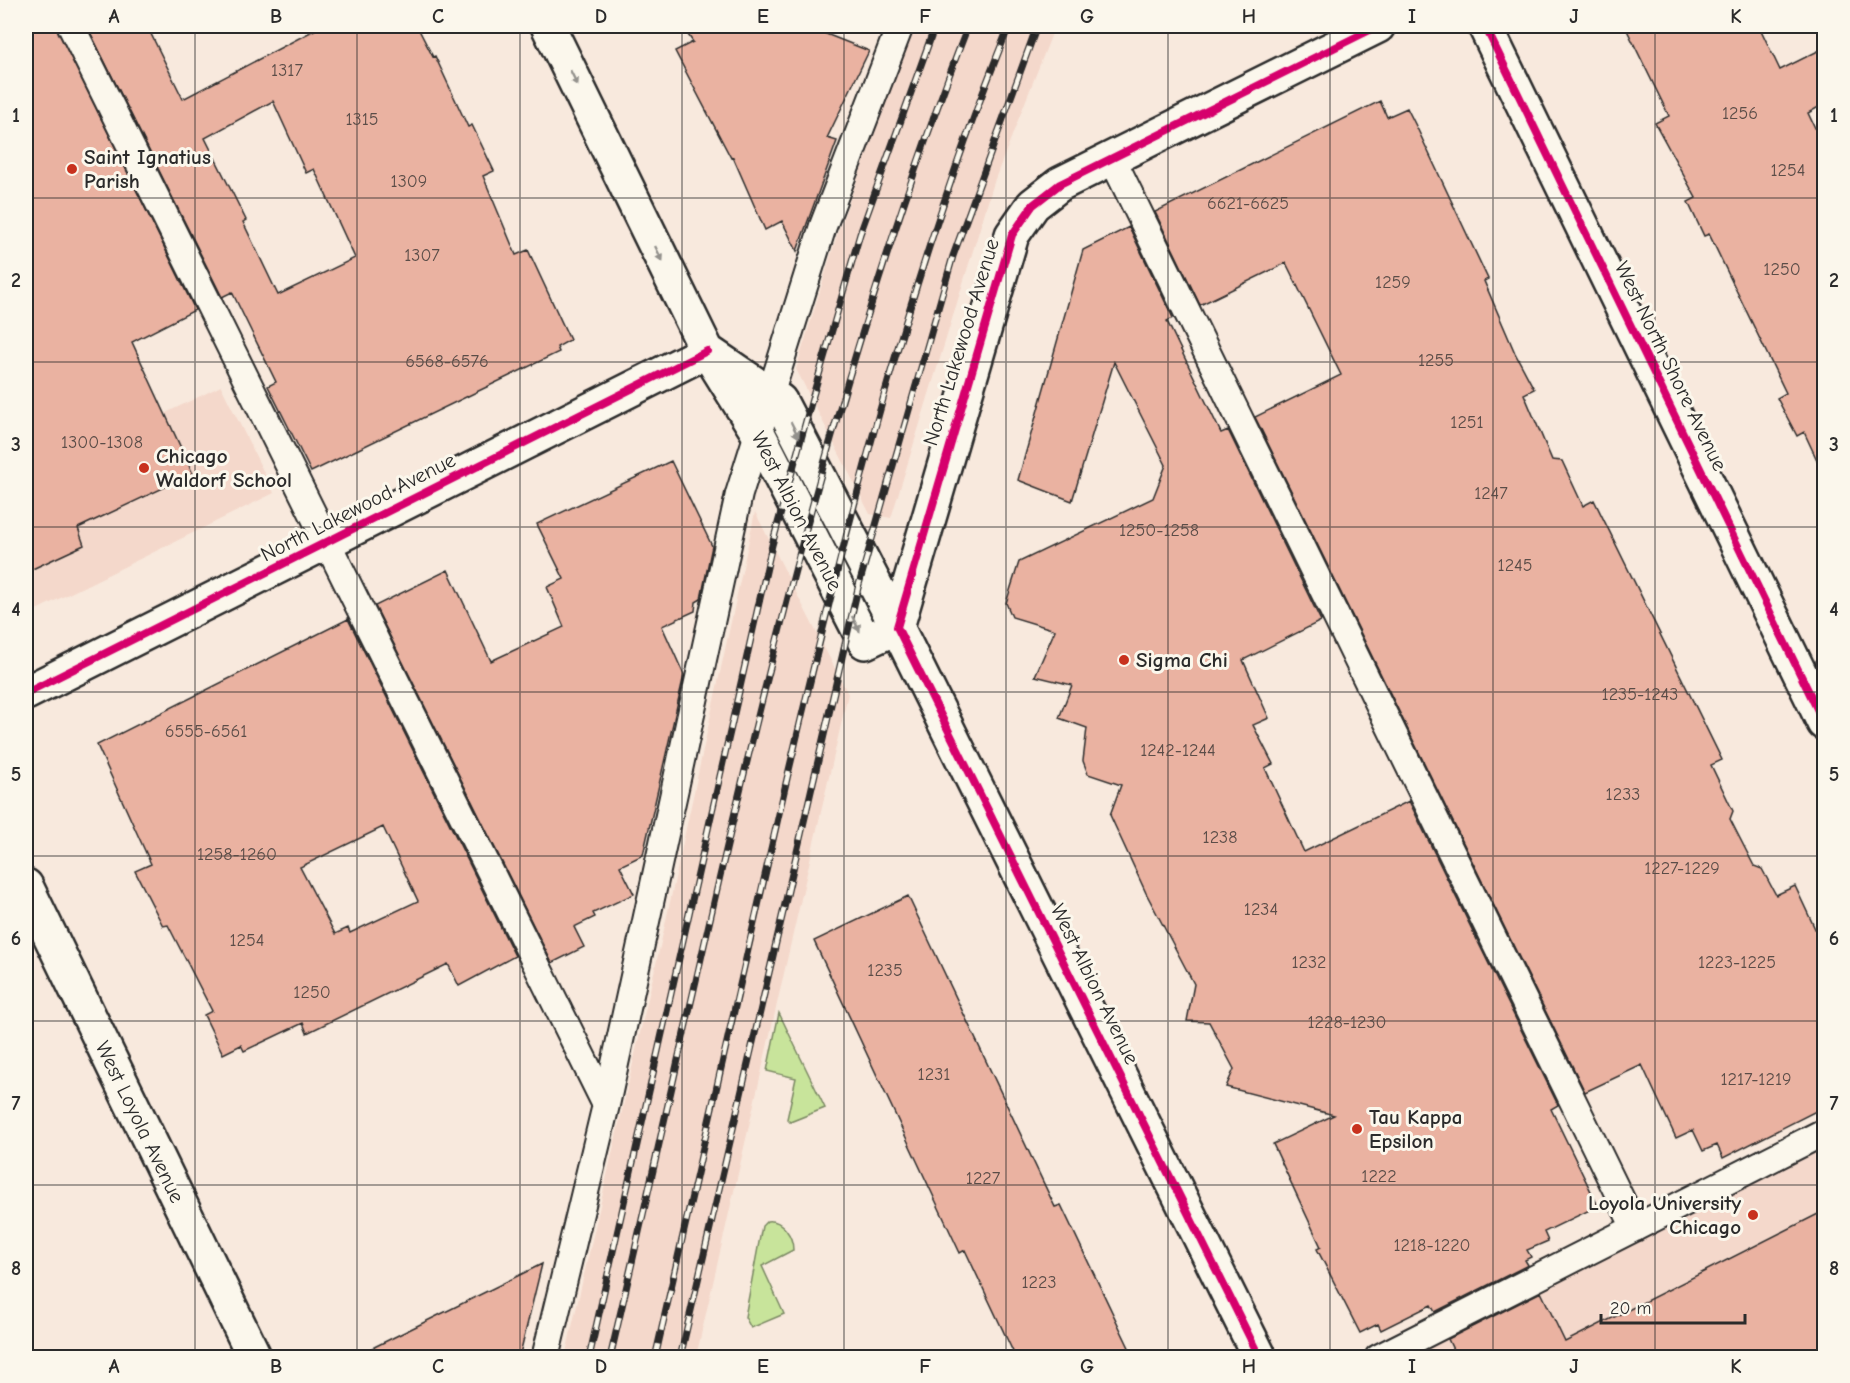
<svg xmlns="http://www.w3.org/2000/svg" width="1850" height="1383" font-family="'Comic Neue',sans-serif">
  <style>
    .built { fill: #f4d8cb }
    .green { fill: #c8e49b; stroke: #7a8863; stroke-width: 1.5 }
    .building { fill: #eab2a1; stroke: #2b2b2b; stroke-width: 1.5; fill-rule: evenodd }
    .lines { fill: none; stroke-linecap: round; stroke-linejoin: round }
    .lane-casing { stroke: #2b2b2b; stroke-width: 30 }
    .street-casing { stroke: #2b2b2b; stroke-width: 38 }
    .lane { stroke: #fbf7ec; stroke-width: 26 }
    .street { stroke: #fbf7ec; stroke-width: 33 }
    .rail-casing { stroke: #2b2b2b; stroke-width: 7 }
    .rail { stroke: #fbf7ec; stroke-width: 4.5; stroke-dasharray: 14; stroke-linecap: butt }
    .cycleway-casing { stroke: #fbf7ec; stroke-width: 11 }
    .cycleway { stroke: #d6006c; stroke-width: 8 }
    .oneway { fill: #93918c }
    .grid { fill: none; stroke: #2b2b2b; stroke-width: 1.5; stroke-opacity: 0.55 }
    .poi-dot { fill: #c8321e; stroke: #fbf7ec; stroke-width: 2 }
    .labels { text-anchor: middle; stroke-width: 6; stroke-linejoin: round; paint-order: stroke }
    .number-label { font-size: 18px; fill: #5b4d48 }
    .poi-label { font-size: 21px; font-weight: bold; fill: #2b2b2b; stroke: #fbf7ec; text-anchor: start }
    .street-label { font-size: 21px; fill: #2b2b2b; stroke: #fbf7ec }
    .neatline { fill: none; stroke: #2b2b2b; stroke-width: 2 }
    .grid-label { font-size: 20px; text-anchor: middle; font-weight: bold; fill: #2b2b2b }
  </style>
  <rect width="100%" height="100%" fill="#f8e9dd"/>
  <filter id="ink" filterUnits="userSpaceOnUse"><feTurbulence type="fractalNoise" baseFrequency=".0167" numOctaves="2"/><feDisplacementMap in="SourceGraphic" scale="12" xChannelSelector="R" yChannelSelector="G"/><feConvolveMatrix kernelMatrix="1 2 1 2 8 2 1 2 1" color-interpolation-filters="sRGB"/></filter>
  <g filter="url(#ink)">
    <path class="built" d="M914,26h141l-60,153 -104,339 -21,-4 -74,-145 42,-137z
      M26,283l78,160 117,-57 53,107 -248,122z
      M755,512l93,182 -152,663h-131l100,-432z
      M1824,1147v210l-442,1 158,-76z"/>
    <path class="green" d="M779,1013l46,95 -35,14 -3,-3 9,-41 -29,-7z
      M767,1221c15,-2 26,15 26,29l-31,16 22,48 -33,14 -6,-11 17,-91z"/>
    <path class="building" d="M26,26h30l139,284 -63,32 61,132 -115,54 6,17 -58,27z
      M87,26h60l36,73 139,-73h95l16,31 2,-1 33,71 4,-2 22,46 -11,5 33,79 12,-5 42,90 -13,7 2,5 -248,120 -43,-86 8,-4 -44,-90 -10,5zM273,101l33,72 8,-4 41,89 -77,37 -35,-73 3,-2 -41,-82z
      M682,26h124l63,25 -42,87 10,3 -40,110 -15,-30 -17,9 -32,-73 -2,1 -56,-107 18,-9z
      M1625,26h134l21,44 44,-22v56l-16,9 16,34v328l-20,-43 -7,4 -20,-38 9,-5 -77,-159 -5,2 -16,-34 8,-4 -41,-75 14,-7z
      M1380,101l7,16 20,-9 11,22 70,149 -4,2 31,72 19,36 -10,5 28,66 10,1 21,45 11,-6 128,260 -11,5 22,46 -3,8 24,47 8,3 14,26 19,-9 29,62v159l-101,51 -6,-13 -14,6 -10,-21 -17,8 -34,-73 -57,27 -330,-675 86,-42 -55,-112 -86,42 -45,-93z
      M1129,227l44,91 -6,3 54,112 7,-3 93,191 -78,39 26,58 -16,7 20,39 -8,4 39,84 105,-51 149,304 -7,4 47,97 -54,26 4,9 -21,9 4,7 -6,3 3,5 -93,47 -4,-7 -50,25 -3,-6 -18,9 -43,-84 4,-2 -48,-103 61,-29 -108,-28 8,-18 -25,-47 -22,-1 7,-37 -48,-91 -36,-78 11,-30 -33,-11 -5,-13 4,-33 -28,-10 13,-33 -37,-9 20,-46 -43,-13 -6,-14 13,-41 134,-64 13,-33 -52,-103 -42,139 -54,-21 65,-230z
      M671,461l41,85 -11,53 -5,3 -1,9 -33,15 22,49 -41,180 -23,11 14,28 -41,19 2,4 -21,10 10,20 -32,16 -177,-357 73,-36 43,91 73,-34 -17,-40 17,-8 -27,-55z
      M348,619l167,337 -56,30 -11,-22 -141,69 -4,-10 -59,28 -3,-6 -18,9 -19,-39 8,-4 -44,-86 -5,1 -28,-55 16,-7 -54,-119zM383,827l35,74 -68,32 -2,-5 -13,6 -35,-67z
      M908,896l147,311 6,-2 73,153h-118l-51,-108 -5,3 -146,-312z
      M1824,1211v147h-367l-9,-19 93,-47 24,50z
      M542,1264l-23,94h-167z"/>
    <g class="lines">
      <g class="lane-casing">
        <path id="lane" d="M71,26l535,1079
          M1112,158l523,1070
          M545,1358l61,-253 133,-611 84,-268 77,-200
          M1378,1358l446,-226"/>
      </g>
      <g class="street-casing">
        <path id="street" d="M548,26l159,325 51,82 107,209 32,-15
          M1485,26l339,697
          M707,351l73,50 117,226 363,731
          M897,627l115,-392 21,-30 27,-21 318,-158
          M26,693l681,-342
          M26,886l229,472"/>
      </g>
      <use href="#lane" class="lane"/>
      <use href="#street" class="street"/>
      <g class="rail-casing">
        <path id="rail" d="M589,1358l183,-813 40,-146 48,-165 75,-208
          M610,1358c105,-448 191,-903 358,-1332
          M655,1358c44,-192 87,-384 131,-575 60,-257 124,-513 223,-757
          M680,1358l178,-770 95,-332 84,-230"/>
      </g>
      <use href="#rail" class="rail"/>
      <g class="cycleway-casing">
        <path id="cycleway" d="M1485,26l339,697
          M26,693l681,-342
          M1260,1358l-363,-731 115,-392 21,-30 27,-21 318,-158"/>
      </g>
      <use href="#cycleway" class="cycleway"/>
    </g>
    <defs><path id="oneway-solid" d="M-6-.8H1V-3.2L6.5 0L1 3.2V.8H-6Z" transform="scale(1.5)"/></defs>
    <g class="oneway">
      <use href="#oneway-solid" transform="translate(574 78) rotate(64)"/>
      <use href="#oneway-solid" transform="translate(659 254) rotate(64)"/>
      <use href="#oneway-solid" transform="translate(795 430) rotate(63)"/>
      <use href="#oneway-solid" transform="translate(856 624) rotate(63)"/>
    </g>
  </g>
  <path class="grid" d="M195,26v1332M357,26v1332M520,26v1332M682,26v1332M844,26v1332M1006,26v1332M1168,26v1332M1330,26v1332M1493,26v1332M1655,26v1332M26,198h1798M26,362h1798M26,527h1798M26,692h1798M26,856h1798M26,1021h1798M26,1185h1798"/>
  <g class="poi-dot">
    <circle cx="72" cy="169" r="6"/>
    <circle cx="144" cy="468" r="6"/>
    <circle cx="1124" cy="660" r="6"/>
    <circle cx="1357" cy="1129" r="6"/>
    <circle cx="1753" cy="1215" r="6"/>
  </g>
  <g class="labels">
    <g class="number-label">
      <text x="287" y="76">1317</text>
      <text x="1740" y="119">1256</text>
      <text x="362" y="125">1315</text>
      <text x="1788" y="176">1254</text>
      <text x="409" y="187">1309</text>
      <text x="1248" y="209">6621-6625</text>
      <text x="422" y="261">1307</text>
      <text x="1782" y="275">1250</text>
      <text x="1393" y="288">1259</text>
      <text x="1436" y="366">1255</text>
      <text x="447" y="367">6568-6576</text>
      <text x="1467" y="428">1251</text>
      <text x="102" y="448">1300-1308</text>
      <text x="1491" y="499">1247</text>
      <text x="1159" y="536">1250-1258</text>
      <text x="1515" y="571">1245</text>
      <text x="1640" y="700">1235-1243</text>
      <text x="206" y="737">6555-6561</text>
      <text x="1178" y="756">1242-1244</text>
      <text x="1623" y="800">1233</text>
      <text x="1220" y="843">1238</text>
      <text x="237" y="860">1258-1260</text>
      <text x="1682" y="874">1227-1229</text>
      <text x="1261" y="915">1234</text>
      <text x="247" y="946">1254</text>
      <text x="1309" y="968">1232</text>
      <text x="1737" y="968">1223-1225</text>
      <text x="885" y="976">1235</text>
      <text x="312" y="998">1250</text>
      <text x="1347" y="1028">1228-1230</text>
      <text x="934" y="1080">1231</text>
      <text x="1756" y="1085">1217-1219</text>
      <text x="1379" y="1182">1222</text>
      <text x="983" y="1184">1227</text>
      <text x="1432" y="1251">1218-1220</text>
      <text x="1039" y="1288">1223</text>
    </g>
    <g class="poi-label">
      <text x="84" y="164">Saint Ignatius<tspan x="84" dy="24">Parish</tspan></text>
      <text x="156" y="463">Chicago<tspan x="156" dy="24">Waldorf School</tspan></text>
      <text x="1136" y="667">Sigma Chi</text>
      <text x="1369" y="1124">Tau Kappa<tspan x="1369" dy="24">Epsilon</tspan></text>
      <text x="1741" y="1210" text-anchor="end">Loyola University<tspan x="1741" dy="24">Chicago</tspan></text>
    </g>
    <g class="street-label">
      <text transform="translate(961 342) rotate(-73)" y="7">North Lakewood Avenue</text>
      <text transform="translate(1671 366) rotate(64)" y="7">West North Shore Avenue</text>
      <text transform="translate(358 507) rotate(-27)" y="7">North Lakewood Avenue</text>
      <text transform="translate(797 511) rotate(63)" y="7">West Albion Avenue</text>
      <text transform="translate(1095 984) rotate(64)" y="7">West Albion Avenue</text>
      <text transform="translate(140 1122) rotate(64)" y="7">West Loyola Avenue</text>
    </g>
  </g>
  <rect width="1850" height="1383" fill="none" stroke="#fbf7ec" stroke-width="66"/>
  <path d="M1601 1314v9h144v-9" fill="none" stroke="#2b2b2b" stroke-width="3"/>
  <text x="1610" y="1314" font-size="18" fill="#2b2b2b" stroke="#fbf7ec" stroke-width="4.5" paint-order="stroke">20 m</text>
  <rect x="33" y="33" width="1784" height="1317" class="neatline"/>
  <g class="grid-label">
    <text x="114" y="23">A</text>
    <text x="276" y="23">B</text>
    <text x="438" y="23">C</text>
    <text x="601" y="23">D</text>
    <text x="763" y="23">E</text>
    <text x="925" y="23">F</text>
    <text x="1087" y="23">G</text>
    <text x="1249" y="23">H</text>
    <text x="1412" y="23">I</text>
    <text x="1574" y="23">J</text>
    <text x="1736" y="23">K</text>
    <text x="16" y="122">1</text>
    <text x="1834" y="122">1</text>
    <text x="16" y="287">2</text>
    <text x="1834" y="287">2</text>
    <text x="16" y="451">3</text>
    <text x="1834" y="451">3</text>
    <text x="16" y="616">4</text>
    <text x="1834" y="616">4</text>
    <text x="16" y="781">5</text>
    <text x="1834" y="781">5</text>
    <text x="16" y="945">6</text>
    <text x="1834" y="945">6</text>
    <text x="16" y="1110">7</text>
    <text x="1834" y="1110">7</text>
    <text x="16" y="1275">8</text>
    <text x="1834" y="1275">8</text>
    <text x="114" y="1373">A</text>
    <text x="276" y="1373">B</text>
    <text x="438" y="1373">C</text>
    <text x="601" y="1373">D</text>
    <text x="763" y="1373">E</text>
    <text x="925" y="1373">F</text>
    <text x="1087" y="1373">G</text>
    <text x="1249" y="1373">H</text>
    <text x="1412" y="1373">I</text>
    <text x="1574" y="1373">J</text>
    <text x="1736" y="1373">K</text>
  </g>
</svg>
